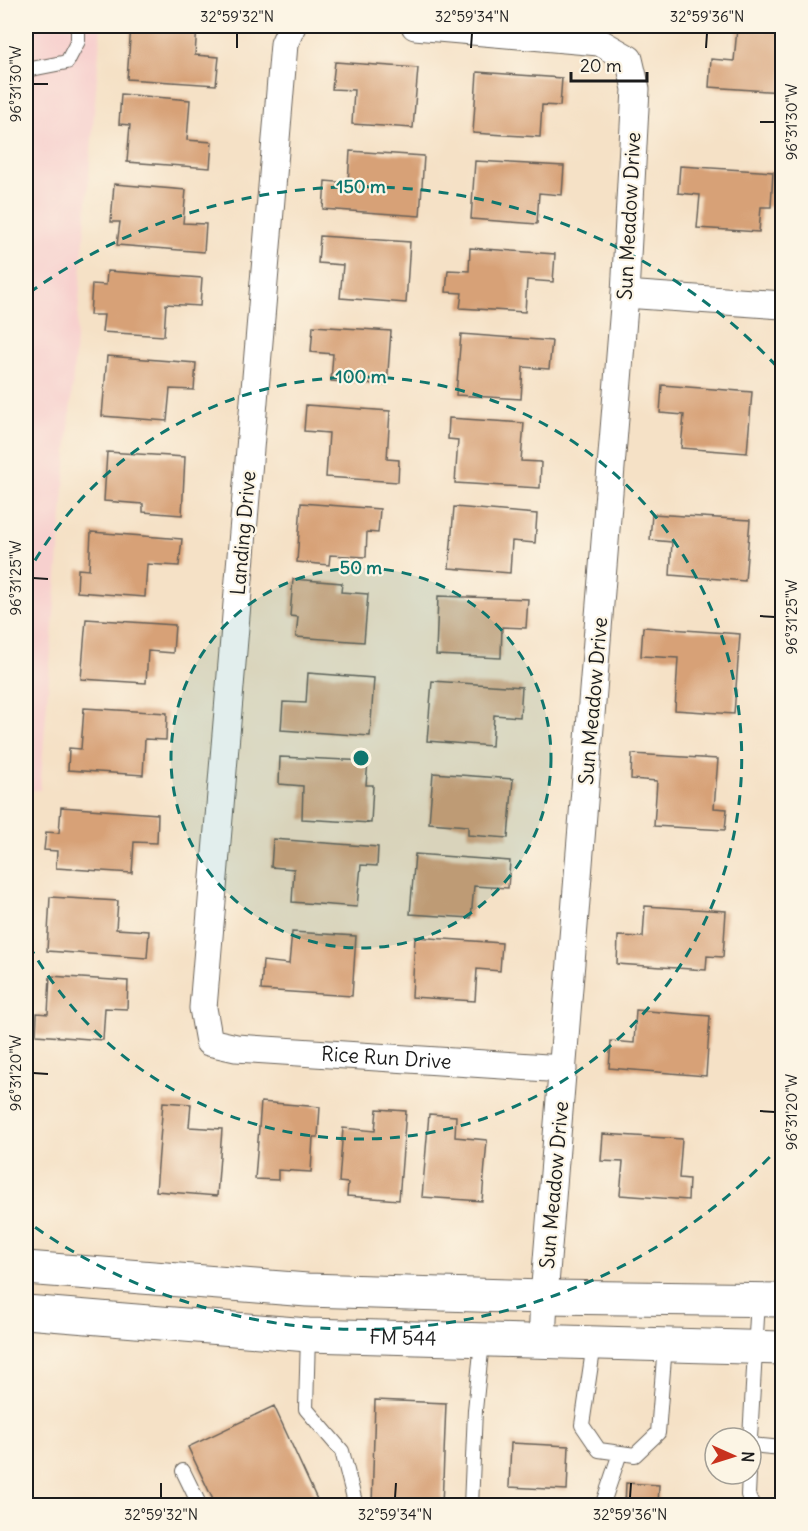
<svg xmlns="http://www.w3.org/2000/svg" width="808" height="1531" font-family="Delius,sans-serif">
  <style>
    .built { fill: #f7d0ce }
    .building { fill: #d7a177 }
    .lines { fill: none; stroke-linecap: round; stroke-linejoin: round }
    .lane-casing { stroke: #686158; stroke-width: 16 }
    .street-casing { stroke: #686158; stroke-width: 29 }
    .secondary-casing { stroke: #686158; stroke-width: 35 }
    .lane { stroke: #fff; stroke-width: 14 }
    .street { stroke: #fff; stroke-width: 27 }
    .secondary { stroke: #fff; stroke-width: 33 }
    .ticks { fill: none; stroke: #1c1c1c; stroke-width: 2 }
    .ring { fill: none; stroke: #0f766e; stroke-width: 3; stroke-dasharray: 10 8 }
    .labels { text-anchor: middle; stroke-width: 4.5; stroke-linejoin: round; paint-order: stroke }
    .street-label { font-size: 20px; fill: #1c1c1c; stroke: #fcf5e5 }
    .centre { fill: #0f766e; stroke: #fcf5e5; stroke-width: 3 }
    .ring-label { font-size: 18px; text-anchor: middle; font-weight: bold; fill: #0f766e; stroke: #fcf5e5; stroke-width: 4.5; stroke-linejoin: round; paint-order: stroke }
    .neatline { fill: none; stroke: #1c1c1c; stroke-width: 2 }
    .ticks-label { font-size: 15px; text-anchor: middle; fill: #1c1c1c }
  </style>
  <rect width="100%" height="100%" fill="#fcf5e5"/>
  <filter id="ink" filterUnits="userSpaceOnUse"><feTurbulence type="fractalNoise" baseFrequency=".0167" numOctaves="2"/><feDisplacementMap in="SourceGraphic" scale="12" xChannelSelector="R" yChannelSelector="G"/><feConvolveMatrix kernelMatrix="1 2 1 2 8 2 1 2 1" color-interpolation-filters="sRGB"/></filter>
  <filter id="wash" filterUnits="userSpaceOnUse"><feTurbulence type="fractalNoise" baseFrequency=".008" numOctaves="4" result="noise"/><feDisplacementMap in="SourceGraphic" scale="24" xChannelSelector="R" yChannelSelector="G"/><feGaussianBlur stdDeviation="1.35" result="paint"/><feColorMatrix in="noise" values="0 0 0 0 0 0 0 0 0 0 0 0 0 0 0 0 0 1.4 0 .05"/><feComposite in="paint" operator="in"/></filter>
  <g filter="url(#wash)">
    <rect width="100%" height="100%" fill="#f5e1c6"/>
    <path class="built" d="M26,26h75l-61,764h-14z"/>
    <g id="blocks">
      <path class="building" d="M131,26h66l-2,29 24,2 -3,28 -89,-6z
        M737,29l45,3v60l-73,-5 2,-28 23,2z
        M335,62l83,6 -5,60 -61,-4 2,-34 -22,-1z
        M477,72l85,6 -2,28 -18,-1 -2,32 -67,-4z
        M121,94l69,6 -3,40 25,2 -2,26 -83,-6 3,-37 -11,-1z
        M350,151l74,5 -4,60 -97,-7 2,-28 23,2z
        M475,161l89,5 -2,29 -23,-2 -2,31 -66,-5z
        M680,166l93,6 -2,35h-10l-2,25 -62,-4 3,-33 -22,-2z
        M114,184l72,6 -3,33 23,1 -2,28 -87,-7 3,-23h-9z
        M320,236l90,6 -4,61 -66,-5 3,-33 -25,-2z
        M470,248l85,6 -2,28 -26,-2 -2,32 -65,-4 2,-15 -16,-1 2,-22 21,1z
        M107,271l95,7 -2,28 -34,-2 -2,32 -62,-4 2,-17h-14l2,-31 14,1z
        M313,326l78,5 -4,54 -56,-4 2,-27 -22,-2z
        M461,334l91,7 -3,28 -26,-2 -2,32 -65,-4z
        M107,356l89,7 -2,27 -24,-1 -3,32 -65,-5z
        M662,385l90,7 -5,61 -66,-5 3,-33 -24,-2z
        M306,405l84,6 -3,48 12,1 -1,22 -72,-5 3,-44 -25,-2z
        M449,418l75,5 -3,38 20,1 -1,26 -85,-5 3,-43 -10,-1z
        M107,452l78,5 -3,58 -39,-3v-8l-39,-3z
        M301,503l79,6 -2,24 -11,-1 -1,25 -36,-2 -1,10 -32,-3z
        M454,507l83,7 -2,29 -23,-2 -2,32 -61,-5z
        M652,514l98,6 -5,61 -75,-6 2,-33 -22,-2z
        M91,532l91,7 -3,27 -32,-2 -2,33 -68,-5 1,-23 11,1z
        M293,579l49,4 -1,9 27,2 -4,48 -68,-5 2,-20 -8,-1z
        M438,596l90,3 -2,29 -24,-1 -1,31 -65,-3z
        M86,619l89,6 -2,28 -25,-2 -2,32 -65,-4z
        M643,627l97,7 -6,80 -59,-4 3,-52 -37,-2z
        M308,673l66,5 -4,58 -89,-6 2,-28 23,1z
        M432,681l90,6 -2,30 -26,-2 -2,31 -65,-5z
        M84,708l83,5 -1,27 -21,-1 -2,36 -75,-5 1,-22 12,1z
        M632,754l86,5 -4,49 13,1 -2,21 -71,-4 3,-45 -26,-2z
        M280,757l88,4 -2,24h7l-2,38 -69,-4 1,-33 -24,-2z
        M433,773l80,6 -5,59 -40,-3v-9l-39,-3z
        M61,807l97,7 -1,29 -23,-1 -2,31 -76,-5 1,-17 -13,-1 2,-18 13,1z
        M273,839l105,8 -1,19 -16,-1 -4,42 -65,-5 2,-33 -23,-2z
        M415,854l95,7 -2,27 -34,-2 -3,32 -61,-4z
        M50,897l68,4 -2,28 33,2 -2,27 -100,-7z
        M645,906l81,5 -3,46 -16,-1 -1,14 -89,-6 1,-28 25,1z
        M292,932l64,4 -4,60 -91,-6 2,-29 26,3z
        M415,937l87,6 -2,28 -23,-2 -2,32 -63,-4z
        M50,976l78,5 -1,28 -22,-1 -2,32 -67,-5 1,-22 11,1z
        M636,1010l74,6 -4,60 -97,-8 2,-27 23,2z
        M163,1102l28,2 -2,23 33,2 -5,67 -61,-5z
        M261,1102l59,5 -2,30h-5l-2,35 -33,-2v10l-23,-1z
        M377,1109l29,2 -7,89 -52,-4 1,-13 -9,-1 4,-54 32,3z
        M429,1114l27,2 -1,21 32,3 -5,61 -60,-4z
        M603,1134l79,5 -3,39 10,1 -1,21 -68,-5 3,-33 -22,-1z
        M375,1400l71,3 -4,103h-70z
        M274,1406l46,100h-104l-28,-59z
        M511,1443l58,3 -2,44 -58,-3z
        M626,1483l33,2 -1,21h-33z"/>
    </g>
  </g>
  <g filter="url(#ink)">
    <use href="#blocks" fill-opacity="0" stroke="#686158" stroke-width="1.5"/>
    <g class="lines">
      <g class="lane-casing">
        <path id="lane" d="M26,70l41,-8 11,-21v-15
          M308,1335l-2,74 36,42 14,55
          M594,1344l-12,81 17,25 36,5 23,-22 7,-88
          M750,1438l8,-138
          M751,1445l31,3
          M183,1471l17,35
          M749,1474l-1,21 5,11
          M471,1506l4,-96 7,-68
          M602,1506l18,-53"/>
      </g>
      <g class="street-casing">
        <g id="street">
          <path id="s1" d="M292,26l-8,18 -81,964 6,34 27,6 327,21"/>
          <path d="M415,26l184,16 30,17 7,30 -11,205 -81,1003 -2,46"/>
          <path d="M625,294l157,11"/>
        </g>
      </g>
      <g class="secondary-casing">
        <g id="secondary">
          <path d="M26,1268l281,22 237,7 238,3"/>
          <path id="s2" d="M26,1312l282,23 474,13"/>
        </g>
      </g>
      <use href="#lane" class="lane"/>
      <use href="#street" class="street"/>
      <use href="#secondary" class="secondary"/>
    </g>
  </g>
  <path class="ticks" d="M237,48v-15M471,48l1,-15M706,48l1,-15M33,84h15M760,122h15M33,578l15,1M760,616l15,1M33,1073l15,1M760,1111l15,1M161,1498v-15M395,1498l1,-15M630,1498l1,-15"/>
  <circle cx="361" cy="758" r="190" fill="#0f766e" fill-opacity=".12"/>
  <g class="ring">
    <circle cx="361" cy="758" r="190"/>
    <path d="M26 576A381 381 0 1 1 26 940"/>
    <path d="M782 1144A571 571 0 0 1 29 1223M29 293A571 571 0 0 1 782 372"/>
  </g>
  <g class="labels">
    <g class="street-label">
      <text transform="translate(629 216) rotate(-87)" y="7">Sun Meadow Drive</text>
      <text transform="translate(243 533) rotate(-85)" y="7">Landing Drive</text>
      <text transform="translate(593 701) rotate(-85)" y="7">Sun Meadow Drive</text>
      <text dy="7" stroke="none"><textPath href="#s1" startOffset="1200">Rice Run Drive</textPath></text>
      <text transform="translate(554 1185) rotate(-85)" y="7">Sun Meadow Drive</text>
      <text dy="7" stroke="none"><textPath href="#s2" startOffset="378">FM 544</textPath></text>
    </g>
  </g>
  <circle cx="361" cy="758" r="9" class="centre"/>
  <g class="ring-label">
    <text x="361" y="193">150 m</text>
    <text x="361" y="383">100 m</text>
    <text x="361" y="574">50 m</text>
  </g>
  <rect width="808" height="1531" fill="none" stroke="#fcf5e5" stroke-width="66"/>
  <g transform="translate(733 1456) rotate(93)"><circle r="28" fill="#fcf5e5" stroke="#a29e95" stroke-width="1.5"/>
  <path d="M0-4.5L10 22L0 15L-10 22Z" fill="#c8321e"/>
  <text y="-9" font-size="16" font-weight="bold" text-anchor="middle" fill="#1c1c1c">N</text>
  </g>
  <path d="M571 72v9h76v-9" fill="none" stroke="#1c1c1c" stroke-width="3"/>
  <text x="580" y="72" font-size="18" fill="#1c1c1c" stroke="#fcf5e5" stroke-width="4.5" paint-order="stroke">20 m</text>
  <rect x="33" y="33" width="742" height="1465" class="neatline"/>
  <g class="ticks-label">
    <text x="237" y="22">32°59'32"N</text>
    <text x="472" y="22">32°59'34"N</text>
    <text x="707" y="22">32°59'36"N</text>
    <text transform="translate(16 84) rotate(-90)" y="5">96°31'30"W</text>
    <text transform="translate(792 122) rotate(-90)" y="5">96°31'30"W</text>
    <text transform="translate(16 578) rotate(-90)" y="5">96°31'25"W</text>
    <text transform="translate(792 617) rotate(-90)" y="5">96°31'25"W</text>
    <text transform="translate(16 1073) rotate(-90)" y="5">96°31'20"W</text>
    <text transform="translate(792 1112) rotate(-90)" y="5">96°31'20"W</text>
    <text x="161" y="1520">32°59'32"N</text>
    <text x="395" y="1520">32°59'34"N</text>
    <text x="630" y="1520">32°59'36"N</text>
  </g>
</svg>
